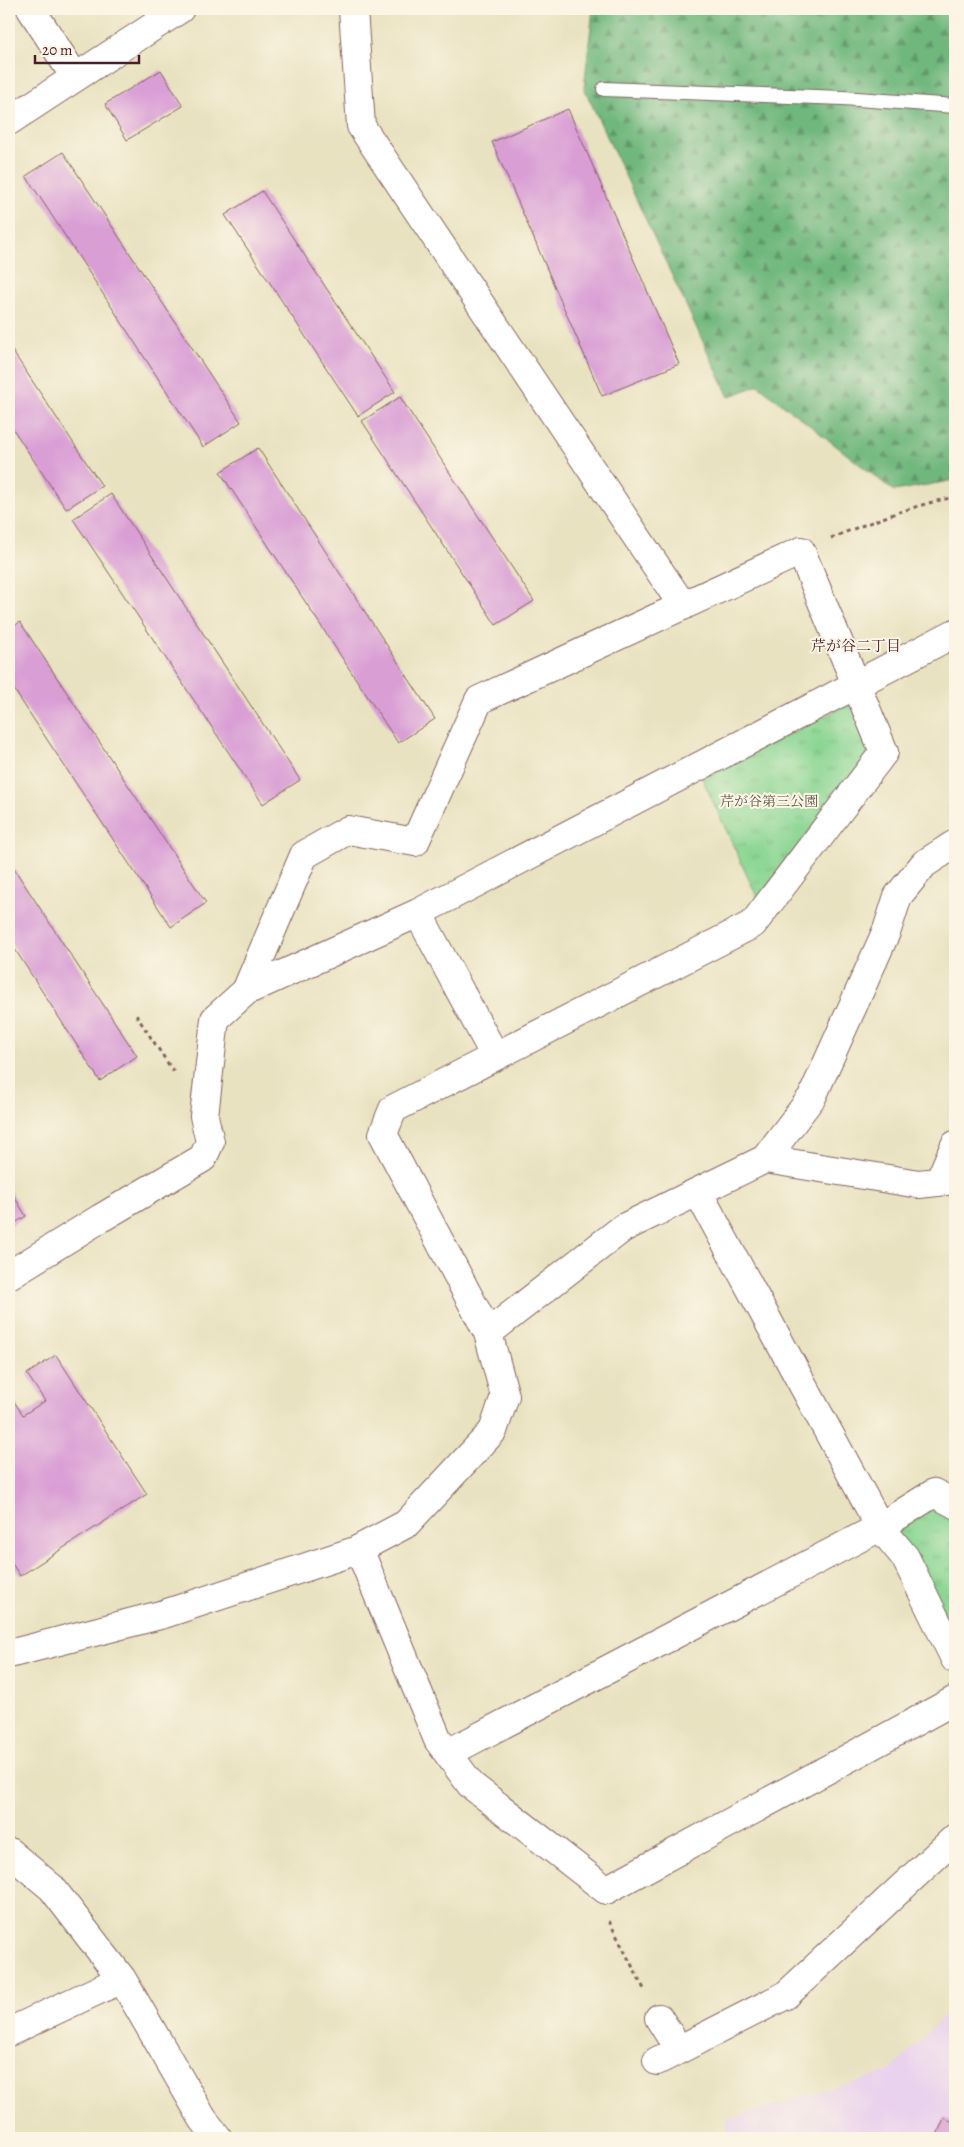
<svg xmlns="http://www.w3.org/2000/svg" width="964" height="2147" font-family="Alegreya,'Noto Serif JP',serif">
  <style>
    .built { fill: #e9d2ed }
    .grass { fill: url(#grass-tufts); stroke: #6a7a5f }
    .forest { fill: url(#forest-firs); stroke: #5d6b54 }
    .building { fill: #d99fd5 }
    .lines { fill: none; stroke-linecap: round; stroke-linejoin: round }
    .lane-casing { stroke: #826360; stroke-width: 16 }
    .street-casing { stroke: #826360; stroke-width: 30 }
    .secondary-casing { stroke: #826360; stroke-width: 30 }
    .path { stroke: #826360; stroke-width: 3; stroke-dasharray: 4 4; stroke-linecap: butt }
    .lane { stroke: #fff; stroke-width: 14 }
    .street { stroke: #fff; stroke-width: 28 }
    .secondary { stroke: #fff; stroke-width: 28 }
    .labels { text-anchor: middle; stroke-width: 4; stroke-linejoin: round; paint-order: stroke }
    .park-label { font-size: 14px; fill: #5e564a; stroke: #fcf5e5 }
    .neighbourhood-label { font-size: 15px; fill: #4a1f2b; stroke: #fcf5e5 }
  </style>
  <defs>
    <pattern id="grass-tufts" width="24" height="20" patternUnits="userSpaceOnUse" patternTransform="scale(1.25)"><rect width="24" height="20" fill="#8bd693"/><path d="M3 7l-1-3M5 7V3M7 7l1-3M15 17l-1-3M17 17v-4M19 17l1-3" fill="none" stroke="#79b77f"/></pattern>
    <pattern id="forest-firs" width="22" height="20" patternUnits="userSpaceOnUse" patternTransform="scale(1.25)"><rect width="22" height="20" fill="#70b77d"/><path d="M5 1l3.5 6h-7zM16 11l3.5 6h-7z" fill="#5e9467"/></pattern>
  </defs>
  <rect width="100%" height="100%" fill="#fcf5e5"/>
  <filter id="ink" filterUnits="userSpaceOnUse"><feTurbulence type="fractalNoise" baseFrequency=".02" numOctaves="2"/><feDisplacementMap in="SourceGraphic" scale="10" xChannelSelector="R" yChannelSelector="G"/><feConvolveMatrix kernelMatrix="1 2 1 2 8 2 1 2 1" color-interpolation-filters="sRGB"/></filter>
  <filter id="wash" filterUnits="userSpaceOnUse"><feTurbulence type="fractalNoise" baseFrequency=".0096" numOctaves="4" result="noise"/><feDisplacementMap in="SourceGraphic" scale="20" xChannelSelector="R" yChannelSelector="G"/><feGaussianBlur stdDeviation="1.12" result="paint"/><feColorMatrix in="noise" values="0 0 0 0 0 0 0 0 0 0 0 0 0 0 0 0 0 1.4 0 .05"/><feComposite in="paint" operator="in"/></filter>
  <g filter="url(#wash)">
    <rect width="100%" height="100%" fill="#e9e2c1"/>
    <path class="built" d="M955,2005v133h-227l-2,-18 164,-49z"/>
    <path class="grass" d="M851,703l20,47 -113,149 -56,-121z
      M936,1507l19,10v116l-58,-101z"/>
    <path class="forest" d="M593,9h362v471l-61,11 -136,-106 -29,12 -145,-309z"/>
    <g id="blocks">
      <path class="building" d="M161,70l22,36 -56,34 -22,-36z
        M568,109l111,255 -77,32 -110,-254z
        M63,152l178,270 -38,25 -177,-271z
        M262,191l133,201 -37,24 -133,-201z
        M9,346l93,140 -36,23 -57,-86z
        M400,397l134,204 -38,24 -134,-204z
        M258,448l177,271 -37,24 -178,-271z
        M111,494l189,286 -37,24 -190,-285z
        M20,622l186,281 -35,24 -162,-245v-52z
        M9,861l128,195 -37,25 -91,-141z
        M9,1188l17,28 -17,11z
        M56,1355l91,139 -127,82 -11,-17v-165l14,21 22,-14 -18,-27z
        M944,2118l11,5v15h-19z"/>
    </g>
  </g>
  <g filter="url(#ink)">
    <use href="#blocks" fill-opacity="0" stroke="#826360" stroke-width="1"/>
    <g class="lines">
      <g class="lane-casing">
        <path id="lane" d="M604,89l239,9 112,8"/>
      </g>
      <g class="street-casing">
        <path id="street" d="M31,9l44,68
          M353,9l8,117 322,480
          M9,121l171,-112
          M418,913l537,-280
          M765,1159l47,-62 75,-167 11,-34 26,-32 31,-20
          M939,1182l16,-37
          M698,1192l182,335 25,30 50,102
          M9,1275l92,-57 102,-60 7,-16 -6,-26 11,-97 31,-28 172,-78 77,143
          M488,1333l135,-105 142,-69 154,25 36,-4
          M359,1549l79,191 33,45 135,105 349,-190
          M9,1654l155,-40 191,-63 51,-27 87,-93 12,-35 -17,-63 -105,-199 10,-25 360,-185 131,-172 -83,-201 -322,149 -64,142 -67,-12 -44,25 -58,136
          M448,1753l432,-226 54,-34 21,11
          M659,2018l20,32
          M657,2061l129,-66 169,-157"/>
      </g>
      <g class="secondary-casing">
        <path id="secondary" d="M9,1852l43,36 70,91 81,140 15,19
          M9,2032l113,-53"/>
      </g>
      <path class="path" d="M831,538c40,-16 82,-33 124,-41
        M136,1015l39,59
        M609,1921l36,70"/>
      <use href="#lane" class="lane"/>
      <use href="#street" class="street"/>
      <use href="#secondary" class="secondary"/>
    </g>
  </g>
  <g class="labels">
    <g class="park-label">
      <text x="769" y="806">芹が谷第三公園</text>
    </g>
    <g class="neighbourhood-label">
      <text x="856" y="651">芹が谷二丁目</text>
    </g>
  </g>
  <rect width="964" height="2147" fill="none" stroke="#fcf5e5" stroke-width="30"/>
  <path d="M35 55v8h104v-8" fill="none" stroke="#4a1f2b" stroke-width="2.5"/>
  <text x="42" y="55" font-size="15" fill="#4a1f2b" stroke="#fcf5e5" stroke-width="4" paint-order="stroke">20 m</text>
</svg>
